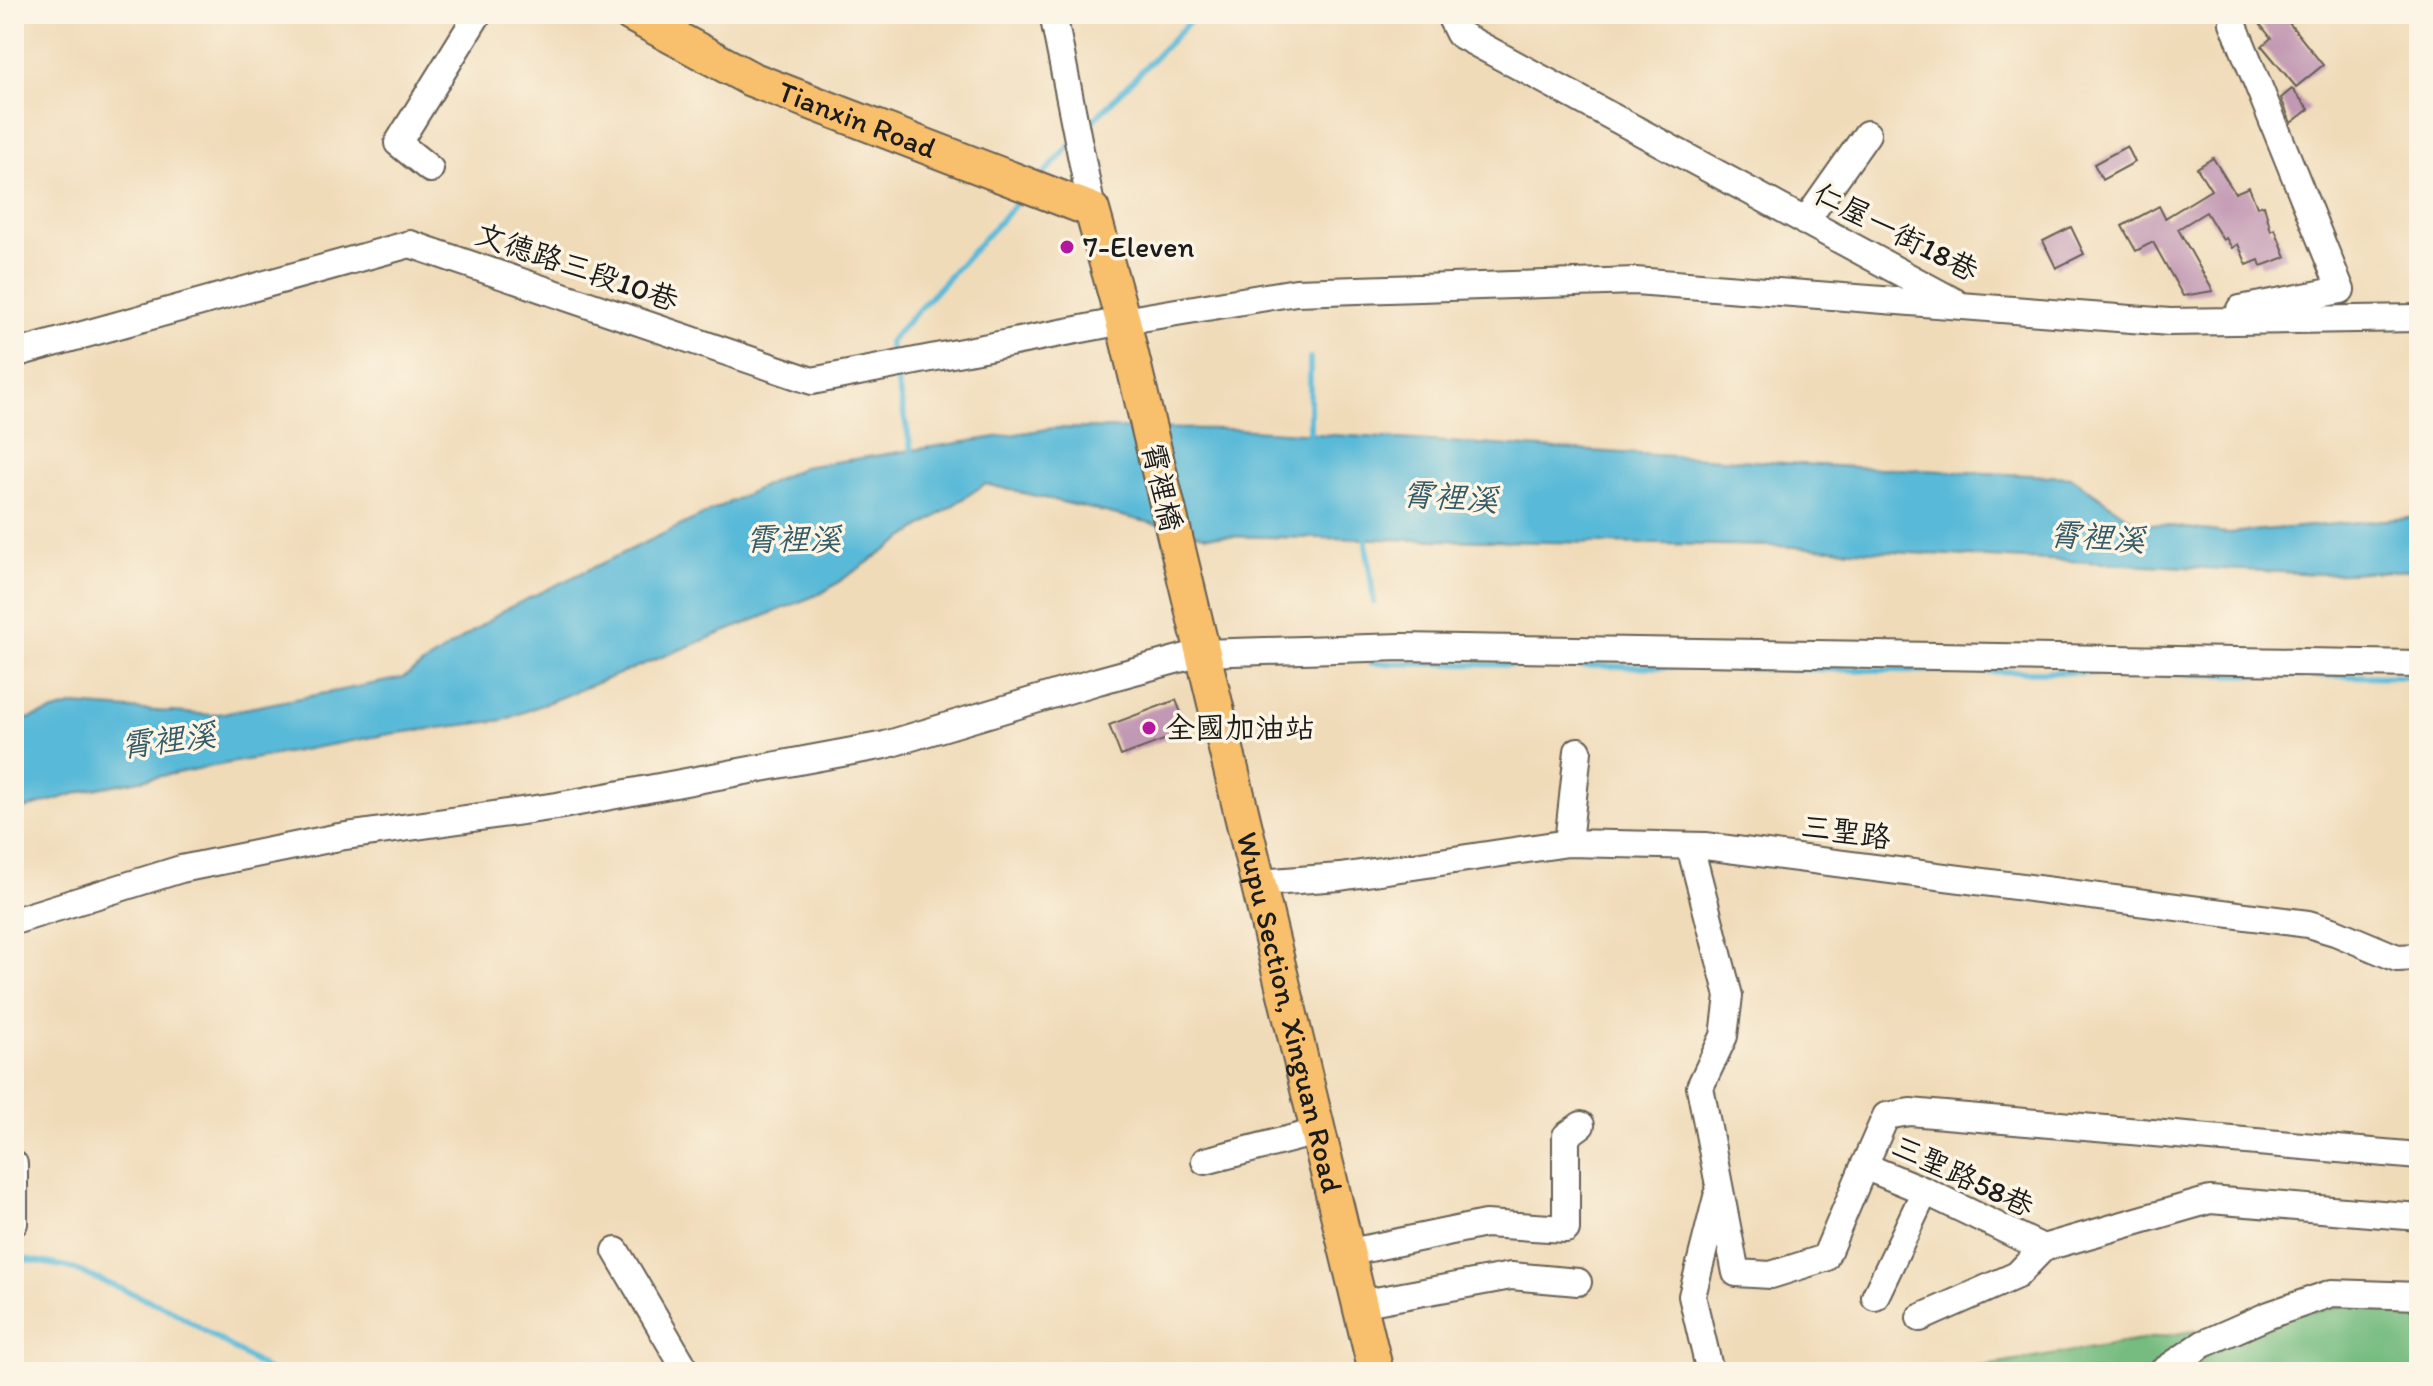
<svg xmlns="http://www.w3.org/2000/svg" width="2433" height="1386" font-family="Itim,'LXGW WenKai TC',sans-serif">
  <style>
    .forest { fill: #76bc80; stroke: #496c4e; stroke-width: 2 }
    .water { fill: #59b9d8; stroke: #3a6a7a; stroke-width: 2 }
    .lines { fill: none; stroke-linecap: round; stroke-linejoin: round }
    .stream { stroke: #59b9d8; stroke-width: 6 }
    .building { fill: #c299b4 }
    .minor-casing { stroke: #665f53; stroke-width: 30 }
    .major-casing { stroke: #665f53; stroke-width: 38 }
    .minor { stroke: #fff; stroke-width: 26 }
    .major { stroke: #f8bf6c; stroke-width: 34 }
    .poi-dot { fill: #b5179e; stroke: #fcf5e5; stroke-width: 3 }
    .labels { text-anchor: middle; stroke-width: 7; stroke-linejoin: round; paint-order: stroke }
    .street-label { font-size: 30px; fill: #1c1c1c; stroke: #fcf5e5 }
    .poi-label { font-size: 30px; fill: #1c1c1c; stroke: #fcf5e5; text-anchor: start }
    .water-label { font-size: 32px; font-style: italic; fill: #345b67; stroke: #fcf5e5 }
  </style>
  <rect width="100%" height="100%" fill="#fcf5e5"/>
  <filter id="ink" filterUnits="userSpaceOnUse"><feTurbulence type="fractalNoise" baseFrequency=".0125" numOctaves="2"/><feDisplacementMap in="SourceGraphic" scale="16" xChannelSelector="R" yChannelSelector="G"/><feConvolveMatrix kernelMatrix="1 2 1 2 8 2 1 2 1" color-interpolation-filters="sRGB"/></filter>
  <filter id="wash" filterUnits="userSpaceOnUse"><feTurbulence type="fractalNoise" baseFrequency=".006" numOctaves="4" result="noise"/><feDisplacementMap in="SourceGraphic" scale="32" xChannelSelector="R" yChannelSelector="G"/><feGaussianBlur stdDeviation="1.8" result="paint"/><feColorMatrix in="noise" values="0 0 0 0 0 0 0 0 0 0 0 0 0 0 0 0 0 1.4 0 .05"/><feComposite in="paint" operator="in"/></filter>
  <g filter="url(#wash)">
    <rect width="100%" height="100%" fill="#f0dbb9"/>
    <path class="forest" d="M2419,1293v79h-469z"/>
    <path class="water" d="M1054,428l181,1 600,37 236,11 64,45 92,11 192,-16v53l-100,4 -544,-28 -568,-10 -222,-52 -163,109 -318,127 -114,14 -171,31 -131,25 -74,22v-89l60,-18 139,10 190,-37 103,-69 297,-142z"/>
    <g class="lines">
      <path class="stream" d="M1085,129l112,-115
        M1039,179l31,-33
        M893,360l-4,-18 134,-146
        M895,371l18,87
        M1310,438v-80
        M1365,535l9,67
        M1371,663l1048,14
        M19,1258l49,9 100,41 103,64"/>
    </g>
    <g id="blocks">
      <path class="building" d="M2252,14h49l-12,9 34,42 -27,22 -34,-41 9,-8z
        M2292,89l17,20 -18,14 -10,-25z
        M2127,146l8,16 -33,18 -8,-16z
        M2213,158l22,35 14,-6 8,20 7,-2 7,26 4,-2 11,28 -25,9 -2,-6 -12,5 -9,-21 -6,4 -6,-10 -3,2 -17,-28 -28,17 35,62 -30,5 -30,-54 -17,9 -14,-25 37,-20 6,12 46,-28 -14,-22z
        M2071,227l13,27 -28,14 -13,-27z
        M1176,700l12,31 -67,25 -12,-31z"/>
    </g>
  </g>
  <g filter="url(#ink)">
    <use href="#blocks" fill-opacity="0" stroke="#665f53" stroke-width="2"/>
    <g class="lines">
      <g class="minor-casing">
        <path id="minor" d="M1053,14l39,196
          M1449,14l10,20 496,268
          M2233,23l108,267 -101,19
          M430,169l-32,-26 80,-129
          M1805,222l62,-88
          M14,354l396,-110 402,137 311,-60 173,-29 339,-11 535,41 249,-4
          M1568,843l10,-92
          M1690,846l39,150 -5,40 -24,51 36,186 35,2 54,-17 39,-92 61,25 118,57 167,-48 209,17
          M1257,883l83,-6 228,-34 137,3 603,78 27,8 62,26 22,-1
          M14,921l167,-52 158,-32 218,-31 328,-61 213,-64 103,-28 201,-6 1017,17
          M1205,1161l112,-29
          M14,1164v59
          M1864,1166l22,-50 24,-4 509,44
          M616,1251l71,121
          M1346,1253l139,-29 81,5v-93l15,-11
          M1875,1297l50,-106
          M1359,1304l152,-28 67,6
          M1920,1318l97,-43 26,-27
          M1710,1372l-18,-76 25,-99
          M2162,1372l41,-28 66,-29 63,-22 87,3"/>
      </g>
      <g class="major-casing">
        <g id="major">
          <path id="s1" d="M631,14l120,65 341,131 31,111 253,1051"/>
        </g>
      </g>
      <use href="#minor" class="minor"/>
      <use href="#major" class="major"/>
    </g>
  </g>
  <g class="poi-dot">
    <circle cx="1067" cy="247" r="8"/>
    <circle cx="1149" cy="728" r="8"/>
  </g>
  <g class="labels">
    <g class="street-label">
      <text dy="10" stroke="none"><textPath href="#s1" startOffset="250">Tianxin Road</textPath></text>
      <text transform="translate(1896 232) rotate(27)" y="10">仁屋一街18巷</text>
      <text transform="translate(577 267) rotate(19)" y="10">文德路三段10巷</text>
      <text transform="translate(1162 487) rotate(77)" y="10">霄裡橋</text>
      <text transform="translate(1846 832) rotate(8)" y="10">三聖路</text>
      <text dy="10" stroke="none"><textPath href="#s1" startOffset="1328">Wupu Section, Xinguan Road</textPath></text>
      <text transform="translate(1963 1176) rotate(25)" y="10">三聖路58巷</text>
    </g>
    <g class="poi-label">
      <text x="1083" y="257">7-Eleven</text>
      <text x="1165" y="738">全國加油站</text>
    </g>
    <g class="water-label">
      <text transform="translate(1450 497) rotate(4)" y="11">霄裡溪</text>
      <text transform="translate(2097 537) rotate(4)" y="11">霄裡溪</text>
      <text x="793" y="550">霄裡溪</text>
      <text transform="translate(168 740) rotate(-7)" y="11">霄裡溪</text>
    </g>
  </g>
  <rect width="2433" height="1386" fill="none" stroke="#fcf5e5" stroke-width="48"/>
</svg>
